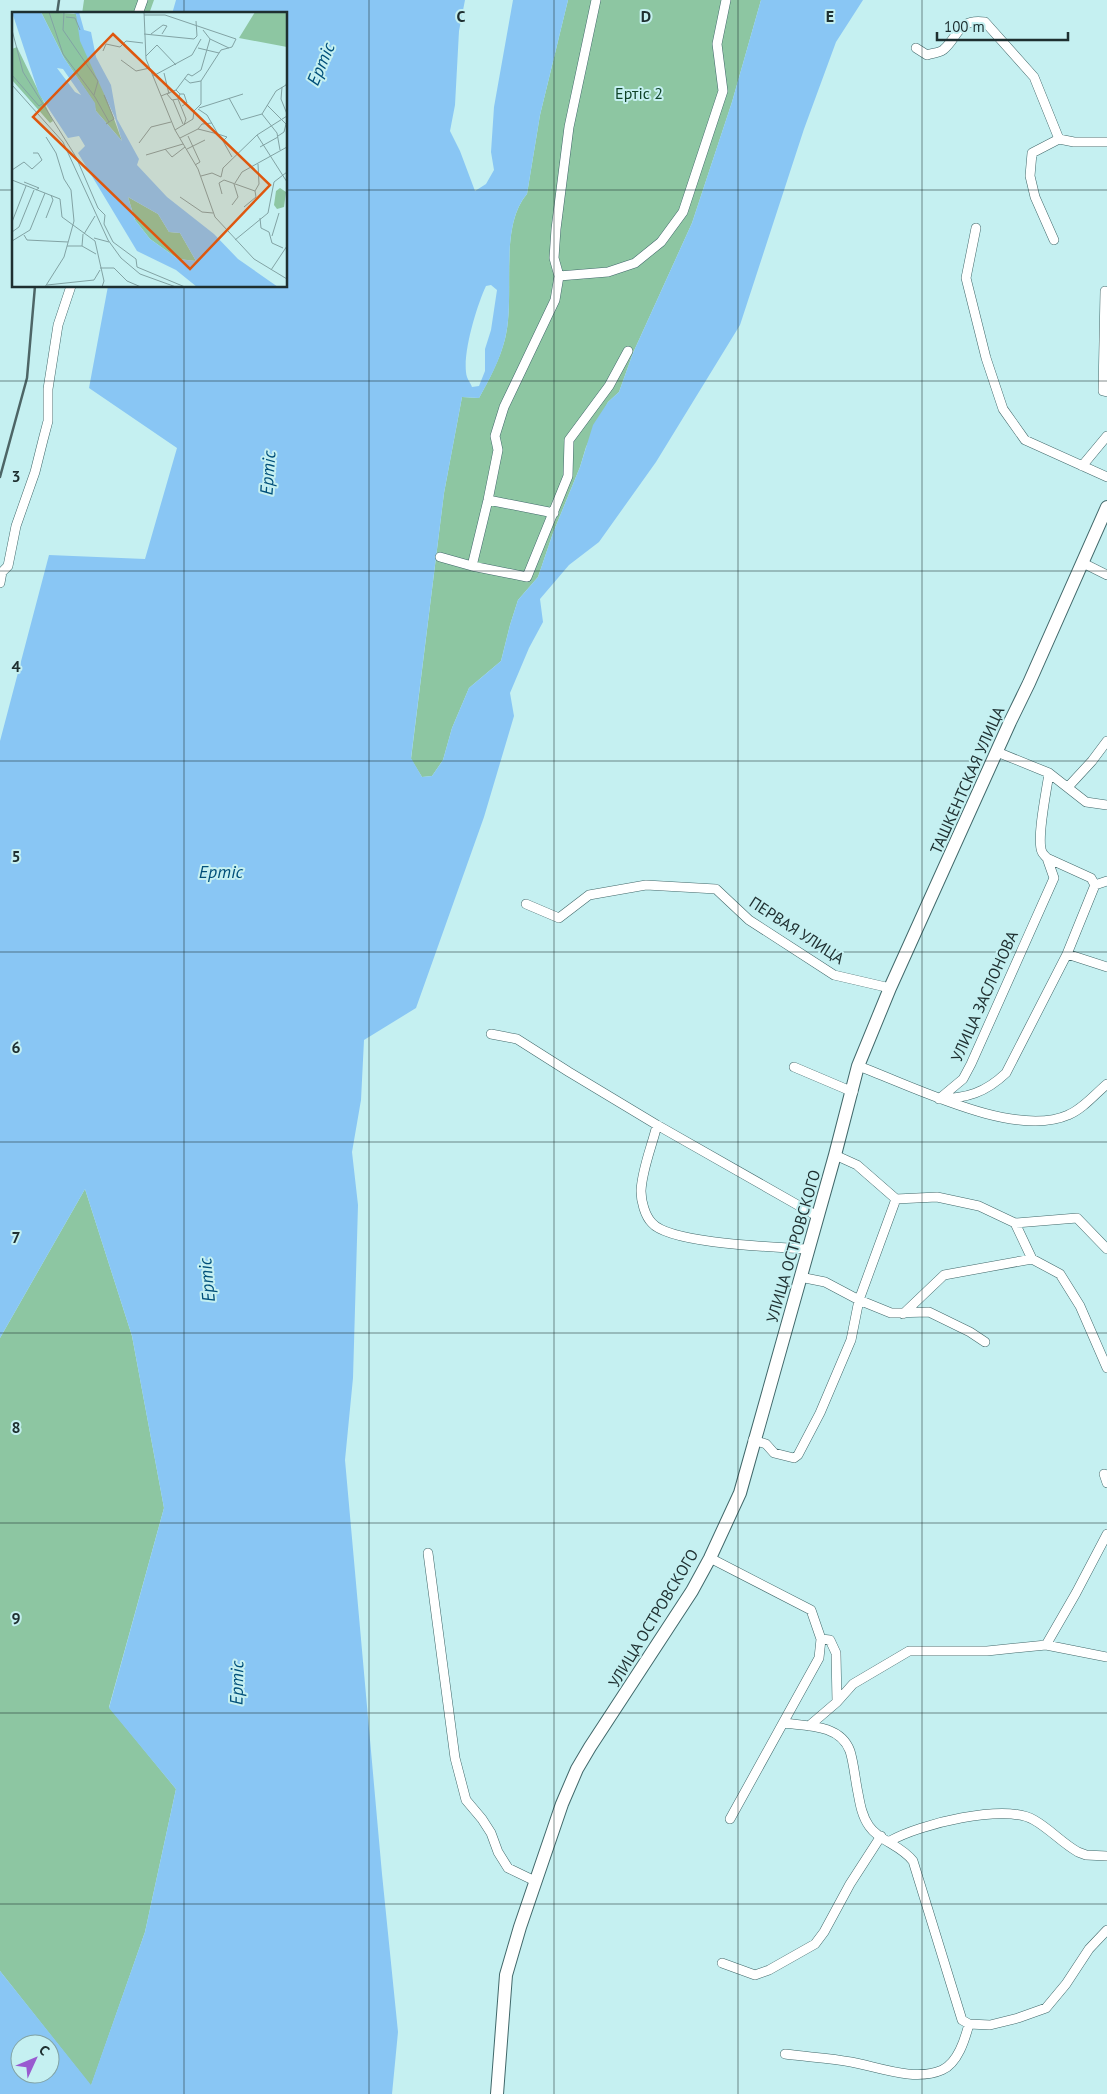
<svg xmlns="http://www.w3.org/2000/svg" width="1107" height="2094" font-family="'PT Sans',sans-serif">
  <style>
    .green { fill: #8dc6a2 }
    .water { fill: #89c6f4; fill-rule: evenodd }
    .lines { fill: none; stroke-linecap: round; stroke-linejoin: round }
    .minor-casing { stroke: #41686a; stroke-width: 10 }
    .secondary-casing { stroke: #41686a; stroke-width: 14 }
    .minor { stroke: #fff; stroke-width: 9 }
    .secondary { stroke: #fff; stroke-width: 12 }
    .rail { stroke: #4d6566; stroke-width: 2.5 }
    .grid { fill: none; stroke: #1e2f30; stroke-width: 1; stroke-opacity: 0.55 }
    .labels { text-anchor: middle; stroke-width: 4; stroke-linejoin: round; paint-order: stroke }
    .park-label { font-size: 16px; fill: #0f4328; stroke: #c5f0f1 }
    .street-label { font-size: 16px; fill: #1e2f30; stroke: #c5f0f1 }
    .water-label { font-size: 18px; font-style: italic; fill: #004f79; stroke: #c5f0f1 }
    .inset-road { fill: none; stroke: #82a3a4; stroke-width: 1 }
    .view { fill: #de570e; fill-opacity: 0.15; stroke: #de570e; stroke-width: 2.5 }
    .inset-edge { fill: none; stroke: #1e2f30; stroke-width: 2.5 }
    .grid-label { font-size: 16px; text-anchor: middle; font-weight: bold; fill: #1e2f30; stroke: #c5f0f1; stroke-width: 4; stroke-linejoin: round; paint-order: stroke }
  </style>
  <rect width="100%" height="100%" fill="#c5f0f1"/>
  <path class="green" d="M84,0h70l-5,14h-67z
    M568,0h193l-29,102 -40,121 -59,130 -14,39 -11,10 -22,45 -6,20 -27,66 -15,44 -20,23 -8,25 -9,36 -32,27 -17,40 -9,32 -11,16 -10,1 -11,-18 33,-266 18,-96 17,1c10,-18 21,-39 26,-59 11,-43 -7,-111 22,-145l13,-79z
    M85,1189l47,147 32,172 -55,199 67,82 -31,143 -54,154 -91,-115v-633z"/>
  <path class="water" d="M176,0h289l-6,31 -4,74 -5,26 10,20 15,40 11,-7 8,-14 -3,-18 3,-45 19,-107h55l-28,115 -13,79c-29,34 -11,102 -22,145 -5,21 -16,41 -26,59l-17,-1 -18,96 -33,265 11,19 10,-1 11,-16 9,-32 17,-40 32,-27 9,-36 8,-25 20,-23 15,-44 27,-66 13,-42 15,-23 11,-10 14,-39 59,-130 40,-121 29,-102h102l-27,42 -32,87 -64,196 -84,137 -57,80 -30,23 -29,34 3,23 -14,26 -19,45 4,23 -30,101 -68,191 -52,32 -3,60 -9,52 6,53 -5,173 -8,82 37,414 16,158 -6,62h-392v-123l91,114 54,-153 31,-143 -67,-81 55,-200 -32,-172 -47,-147 -85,149v-597l49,-186 96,4 32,-111 -88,-60 19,-102h178v-272h-114zM491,285l6,5 -6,40 -6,19v22l-6,15 -7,1c-1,-3 -4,-7 -5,-10 -6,-20 10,-72 19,-91zM20,2044h30v30h-30z"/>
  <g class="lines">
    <g class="minor-casing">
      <path id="minor" d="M138,14l5,-14
        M916,48l11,7c5,-2 12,-2 16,-5 16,-13 14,-32 42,-28l49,55 25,62 15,3h33
        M976,228l-10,50 20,80 17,51 22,31 82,37
        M1054,240l-19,-43 -5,-21 2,-23 27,-14
        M559,276l49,-4 27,-9 26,-21 22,-30 40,-121 -6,-47 9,-44
        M1105,291l-2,100 4,1
        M1082,466l25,-30
        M488,500l66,13
        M440,557l32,9 16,-66 10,-50 -3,-14 9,-29 51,-107 4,-24 -5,-18 2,-29 13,-102 27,-127
        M1083,563l24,12
        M472,566l55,11 41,-101 1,-36 40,-54 19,-35
        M0,583l2,-11 6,-6 8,-40 19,-54 8,-32 5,-19v-32l10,-64 13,-39
        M997,752l52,21 37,29 21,3
        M1049,773c-2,16 -13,66 -7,79 0,1 4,5 5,6l44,20 4,7 12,-4
        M1068,787l24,-26 15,-20
        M526,904l33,14 30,-23 57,-10 70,4 33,31 85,55 56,13
        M1067,954l40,13
        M491,1034l26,5 52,33 88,53 160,91
        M858,1066c53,19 156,73 210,49 15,-6 27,-21 39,-31
        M794,1067l59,25
        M939,1099c28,-1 46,-6 67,-26l61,-119 28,-69
        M939,1099l24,-20 8,-15 83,-186 -7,-20
        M657,1125c-5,21 -15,44 -16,66 0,10 4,25 11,32 18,21 125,24 155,26
        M835,1155l22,10 39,34 41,-2 42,9 36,17 17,36 28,15 20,32 27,62
        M1015,1223l62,-5 30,31
        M800,1277l25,5 34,18 32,13 38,-1 41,20 15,10
        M903,1314l41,-39 88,-16
        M753,1440l13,4 8,9 20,5 4,-3 22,-42 31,-73 8,-40 37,-101
        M1107,1475l-3,-1 3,9
        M428,1553l27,205 11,42 16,19 9,14 7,19 10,16 27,13
        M710,1558l101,52 10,29 9,1 6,13 1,49 16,-18 56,-33h78l59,-6 61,12
        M1046,1645l30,-52 31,-59
        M783,1723l36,-65 2,-19
        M809,1726l28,-24
        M730,1819l53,-96c23,3 57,1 67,28 4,13 5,28 8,42 2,11 4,23 11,33 10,15 32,19 44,35l49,159 7,4 21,1 28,-7 28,-10 20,-24 23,-35 18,-19
        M890,1841c29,-17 115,-38 144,-21 16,9 28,23 44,32l8,3 21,1
        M722,1963l33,12 14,-5 46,-26 9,-12 26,-48 31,-48
        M785,2054c22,3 45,4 66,8 27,5 64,20 91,8 16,-7 23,-31 27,-46"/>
    </g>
    <g class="secondary-casing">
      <path id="secondary" d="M497,2094l9,-119 14,-48 42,-123 15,-35 13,-22 102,-156 18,-33 30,-65 95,-338 23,-89 32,-78 120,-266 19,-39 78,-176"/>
    </g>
    <use href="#minor" class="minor"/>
    <use href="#secondary" class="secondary"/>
    <path class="rail" d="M57,14l2,-14
      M0,477l27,-99 8,-92"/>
  </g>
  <path class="grid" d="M184,0v14M369,0v2094M554,0v2094M738,0v2094M922,0v2094M0,190h14M286,190h821M184,286v1808M0,381h1107M0,571h1107M0,761h1107M0,952h1107M0,1142h1107M0,1333h1107M0,1523h1107M0,1713h1107M0,1904h1107"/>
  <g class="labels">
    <g class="park-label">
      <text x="639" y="99">Ертіс 2</text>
    </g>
    <g class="street-label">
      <text transform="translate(967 780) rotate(-66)" y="6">ТАШКЕНТСКАЯ УЛИЦА</text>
      <text transform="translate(797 930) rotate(33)" y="6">ПЕРВАЯ УЛИЦА</text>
      <text transform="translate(984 996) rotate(-66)" y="6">УЛИЦА ЗАСЛОНОВА</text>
      <text transform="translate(793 1246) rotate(-74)" y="6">УЛИЦА ОСТРОВСКОГО</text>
      <text transform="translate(653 1618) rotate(-59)" y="6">УЛИЦА ОСТРОВСКОГО</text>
    </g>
    <g class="water-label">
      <text transform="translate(321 64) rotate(-67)" y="6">Ертіс</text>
      <text transform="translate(268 473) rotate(-86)" y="6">Ертіс</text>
      <text x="221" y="878">Ертіс</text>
      <text transform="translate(207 1280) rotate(-95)" y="6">Ертіс</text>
      <text transform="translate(237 1683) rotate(-89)" y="6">Ертіс</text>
    </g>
  </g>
  <g transform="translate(12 12)">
    <rect width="275" height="275" fill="#c5f0f1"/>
    <path d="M29,0l35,2 46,127 -26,-30 -3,-10 -29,-43zM243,0h32v35l-48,-9zM5,35l36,74 -3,2 -38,-43v-31zM268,176l6,4 -2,15 -7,2 -3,-4 2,-14zM116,185l30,17 11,18 11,1 16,28 -18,-2 -28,-20 -15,-19z" fill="#8dc6a2"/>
    <path d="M0,0h29l23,46 31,45 1,8 26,30 -7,-23 -35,-77 -4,-27 -5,-2h8l5,18 7,2 5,25 15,28 6,34 22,40 -2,6 30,32 47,37 24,25 40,28h-81l-21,-17 -39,-19 -59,-98 7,-7 -6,-10 -11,2 -29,-44zM45,56l6,1 18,26 -6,-3zM116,185l30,17 11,18 11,1 16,28 -18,-2 -28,-20 -15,-19z" fill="#89c6f4" fill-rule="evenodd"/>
    <path class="inset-road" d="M37,0l14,42 32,43 14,25 -3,2M52,0l-1,18 35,51 -4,14M132,0l2,47 29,71 23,39 17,48 39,42 33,20M132,3h21l71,24 -4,8 -11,3 -20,31v23l-7,7 -1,8 -18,11M54,5l9,1 5,12M0,18l11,42 53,85 22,51 7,7 -1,9 9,18 23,17 1,8 48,20M191,18l7,9 19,9M132,22l50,5 3,-3 -1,-15M139,22l12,-9 4,1 -5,8M186,36l21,5M91,39l3,-7 14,3 6,-6 17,2M134,44l11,-11 19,20M109,48l15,11 14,-3M152,61l5,21M0,63l27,31 3,-2M141,64l39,-21 9,-16M172,66l6,5 11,-2M0,73l51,57 45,98 13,18 19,16 36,13M270,75l-1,12 6,15M155,82l5,6 6,-1 2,-5 -4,-4M168,82h4l3,9 -5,3M92,83l10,24 -5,3M149,84l15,-6 12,-16 4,2 9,-6 9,-31M217,86l12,22 21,-6M166,87l8,20 -2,6M161,88l10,24M255,93l19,19 -2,8 -6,4M187,96l44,-14M186,97l9,6 11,19 9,3 -4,4 9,16M250,102l14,-23 10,-6 1,-4M250,102l15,19 3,17M275,104l-30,19 30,47M186,117l4,-5 10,-1M176,124l12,26 -5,3M168,126l18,-9 20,5M127,131l12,-16 20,-5M248,135l18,-10M153,137l7,8 13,-10M175,137l18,-9M134,143l37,-11M0,158l12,-8 8,7 10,-9 -4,-7h-5M189,164l11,-3 9,4 2,-9 34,-33M0,168l48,19 2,18 33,24 9,40 -2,6M12,170l15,6 -3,2M223,171l7,-11 45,-25M210,182l-3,-11 5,-3 31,11 4,-7 -1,-20M168,185l22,15 11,1M220,193l6,-8 -4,-13M232,195l12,-10 -1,-6M34,206l7,-18 -2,-5M248,206l1,10 8,4 3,11 11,5M0,210l14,-36M0,220l7,-5 15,-37M72,222l11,-18M12,223l3,5 41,2M260,224l7,-23M82,226l15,4M223,228l33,-27 6,-31 13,-10M0,229l18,-11 15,-37M55,234h15l1,-12M70,234l14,8M88,256h14l13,13 14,6M259,258l16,-24M35,273l47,-5 6,-10M33,275l19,-30 10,-36 -3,-31 -7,-11 -8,-26 -10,-16"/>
    <path class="view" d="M101,22l157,151 -80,84 -157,-152z"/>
    <rect width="275" height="275" class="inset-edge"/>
  </g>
  <g class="grid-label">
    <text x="461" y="22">C</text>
    <text x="646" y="22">D</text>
    <text x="830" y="22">E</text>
    <text x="16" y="482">3</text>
    <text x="16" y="672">4</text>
    <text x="16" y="862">5</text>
    <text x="16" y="1053">6</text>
    <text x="16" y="1243">7</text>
    <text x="16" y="1433">8</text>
    <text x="16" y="1624">9</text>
  </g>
  <g transform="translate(35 2059) rotate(46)"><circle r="24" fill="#c5f0f1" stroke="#82a3a4"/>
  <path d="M0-4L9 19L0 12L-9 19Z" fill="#995ad0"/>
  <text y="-8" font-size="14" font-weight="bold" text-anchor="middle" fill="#1e2f30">С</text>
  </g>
  <path d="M937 32v8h131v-8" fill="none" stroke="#1e2f30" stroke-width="2.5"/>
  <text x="944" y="32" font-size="15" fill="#1e2f30" stroke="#c5f0f1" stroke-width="4" paint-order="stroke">100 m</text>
</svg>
